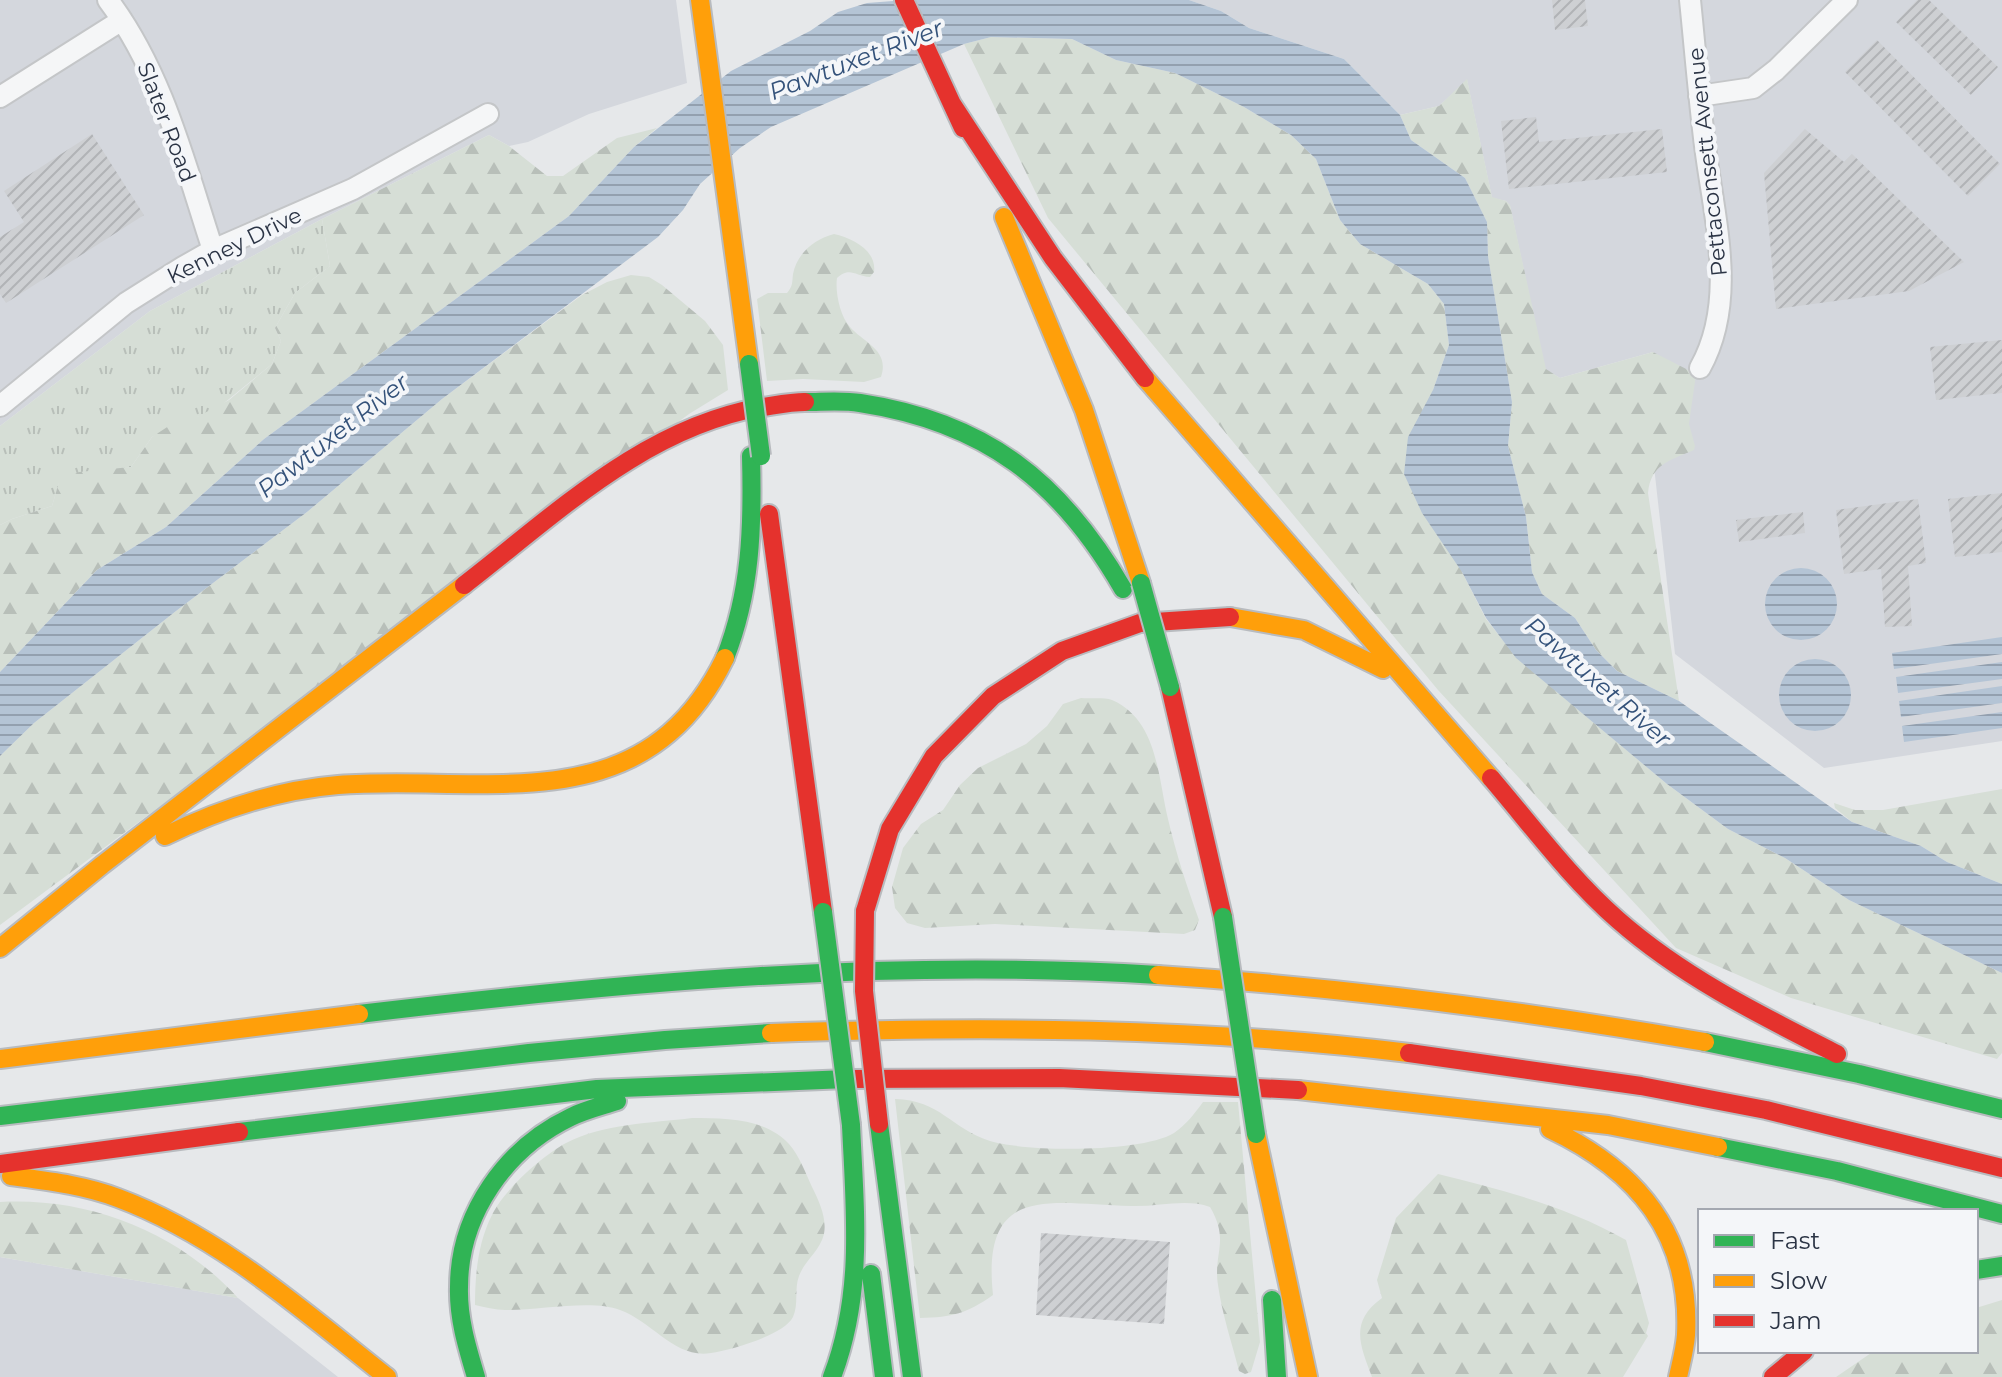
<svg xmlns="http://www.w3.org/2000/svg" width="2002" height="1377" font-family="Montserrat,sans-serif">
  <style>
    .built { fill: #d4d7dd }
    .grass { fill: url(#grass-tufts) }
    .forest { fill: url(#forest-firs) }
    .water { fill: url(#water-rules) }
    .building { fill: url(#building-hatch) }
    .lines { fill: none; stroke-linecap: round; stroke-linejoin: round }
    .street-casing { stroke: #c4c6c8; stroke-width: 24 }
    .fast-casing { stroke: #b8bbbf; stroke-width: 22 }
    .slow-casing { stroke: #b8bbbf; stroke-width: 22 }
    .jam-casing { stroke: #b8bbbf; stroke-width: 22 }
    .street { stroke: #f5f6f7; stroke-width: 20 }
    .fast { stroke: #30b455; stroke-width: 18 }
    .slow { stroke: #ff9f0a; stroke-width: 18 }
    .jam { stroke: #e5322d; stroke-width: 18 }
    .fast-bridge-casing { stroke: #b8bbbf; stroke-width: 22; stroke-linecap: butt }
    .jam-bridge-casing { stroke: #b8bbbf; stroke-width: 22; stroke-linecap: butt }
    .fast-bridge { stroke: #30b455; stroke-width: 18 }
    .jam-bridge { stroke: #e5322d; stroke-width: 18 }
    .labels { text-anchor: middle; stroke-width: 8; stroke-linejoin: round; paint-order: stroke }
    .street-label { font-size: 22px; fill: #2b3445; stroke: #f4f6f9 }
    .water-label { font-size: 24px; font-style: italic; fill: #34527a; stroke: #f4f6f9 }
  </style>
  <defs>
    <pattern id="grass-tufts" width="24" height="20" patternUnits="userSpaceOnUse" patternTransform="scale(2)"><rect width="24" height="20" fill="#d6ded6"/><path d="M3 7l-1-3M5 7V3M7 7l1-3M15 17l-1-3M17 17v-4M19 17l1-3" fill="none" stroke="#b8bfb9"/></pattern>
    <pattern id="forest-firs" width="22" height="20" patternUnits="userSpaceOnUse" patternTransform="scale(2)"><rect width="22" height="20" fill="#d6ded6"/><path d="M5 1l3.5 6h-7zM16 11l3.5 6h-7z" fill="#b8bfb9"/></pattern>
    <pattern id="water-rules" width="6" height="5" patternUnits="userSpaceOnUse" patternTransform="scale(2)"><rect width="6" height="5" fill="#b4c4d5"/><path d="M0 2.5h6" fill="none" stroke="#93a0af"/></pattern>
    <pattern id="building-hatch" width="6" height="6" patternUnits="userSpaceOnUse" patternTransform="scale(2)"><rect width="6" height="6" fill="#ced0d3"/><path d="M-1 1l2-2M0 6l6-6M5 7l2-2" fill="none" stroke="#b1b3b6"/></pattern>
  </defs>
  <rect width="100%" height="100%" fill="#e6e8ea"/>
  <path class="built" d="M0,0h676l11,83 -98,31 -61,28 -19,4 -20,-11 -167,84 -172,92 -150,115z
    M1189,0h813v741l-178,27 -149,-114 -32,-286 10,-16 -93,26 -15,-9 -35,-163 -4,-5 -14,-3 -25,-118 -28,26 -39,9 -56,-56 -95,-31 -28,-17z
    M0,1257l238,41 100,79h-338z"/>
  <path class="grass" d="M322,219l8,47 -35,27 -20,35 6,13 -9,23 -54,44 -66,29 -21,30 -55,9 -17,7 -7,23 -40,13 -12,6v-99l150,-115z"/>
  <path class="forest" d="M991,37l81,2 44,21 59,13 69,34 47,28 25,24 24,61 20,24 68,40 16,20 5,41 -16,45 29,182 24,47 31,39 150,126 61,45 57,29 64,42 153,73v80l-5,6 -206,-61 -115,-50 -238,-258 -390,-472 -84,-174z
    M1467,79l25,118 14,4 4,4 36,164 14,9 93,-26 43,22 -7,50 6,22 -1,4c-25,11 -43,14 -46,43l31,208 -62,-30 -21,-21 -21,-32 -33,-24 -10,-22 -6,-55 -18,-71 4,-44 -24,-146 -1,-34 -22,-44 -54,-38 -11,-25 39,-9z
    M657,128l-23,19 -65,69 -305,223 -98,88 -69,43 -97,102v-147l12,-6 40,-13 7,-24 20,-10 52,-5 21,-30 35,-23 10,3 32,-17 43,-36 9,-23 -6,-13 20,-35 35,-27 -8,-47 167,-84 20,11 38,30h16l54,-38z
    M834,234c19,4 43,17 40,38l-4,5c-15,-1 -20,-11 -33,1 -2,14 3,38 13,49 14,16 40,23 31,50l-17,5 -61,-3 -36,2 -10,-82 11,-6h19c6,-7 5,-10 6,-19 4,-21 22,-35 41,-40z
    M631,275l18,2 13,8 43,36 18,24 5,45 -39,24 -689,511v-169l34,-33 142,-112 131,-99 135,-113 140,-104 25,-13z
    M1081,698c9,1 23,-1 31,2 46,20 46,78 56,119 8,34 19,68 31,101l-4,10 -11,4 -189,-10 -70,4 -18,-5 -12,-15 -3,-21 11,-39 18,-24 22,-14 17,-25 18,-17 48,-24 21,-18 16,-22z
    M2002,789v95l-55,-22 -26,-16 -69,-24 -17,-14 -1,-5 21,7h28z
    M895,1099c45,1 57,30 95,42 36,11 151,12 184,-8 12,-8 21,-20 29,-31h35l22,240 -9,30 -6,2 -6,-3c-7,-28 -17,-57 -21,-86 -5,-32 12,-44 -8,-78 -24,-9 -52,0 -79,-1 -81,-2 -150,-24 -138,89 -27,19 -40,22 -73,23z
    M692,1118c33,0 73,0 97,26 10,11 17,30 23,43 7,14 15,31 12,47 -4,17 -19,26 -25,42 -5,13 0,28 -6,41 -9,18 -62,33 -82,36 -36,6 -58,-31 -91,-43 -29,-11 -83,1 -115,0 -10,0 -20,-3 -30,-5 0,-30 3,-63 17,-90 12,-25 50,-59 74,-72 36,-19 86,-20 126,-25z
    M1438,1174c65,16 130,33 188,66l23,83 -3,10 2,3 -25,41h-251c-12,-32 -23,-55 10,-79l-5,-18 19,-62z
    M0,1202c89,-5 178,30 238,96l-238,-41z
    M2002,1300v77h-166l38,-26h102v-43z"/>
  <path class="water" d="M906,0h283l32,11 28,17 95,31 56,56 11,25 54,38 22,44 1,34 24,146 -4,44 18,71 6,55 10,22 33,24 21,32 21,21 62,30 173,121 69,24 26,16 55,22v89l-153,-73 -64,-42 -57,-29 -61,-45 -151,-126 -30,-40 -24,-46 -40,-59 -18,-39 4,-37 25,-47 16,-45 -5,-41 -16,-20 -68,-40 -20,-24 -24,-61 -25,-24 -47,-28 -69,-34 -59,-13 -44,-21 -81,-2 -27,7 -193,83 -31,21 -40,36 -17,26 -25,27 -216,162 -135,113 -131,99 -142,112 -34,33v-84l97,-102 69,-43 98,-88 305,-223 65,-69 97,-76 79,-40 28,-19 29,-9z
    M1765 604a36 36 0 1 1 72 0a36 36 0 1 1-72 0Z
    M2002,637v17l-108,15 -2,-16z
    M1779 695a36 36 0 1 1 72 0a36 36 0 1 1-72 0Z
    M2002,662v17l-104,14 -2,-16z
    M2002,686v17l-101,14 -2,-16z
    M2002,712v16l-98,14 -2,-16z"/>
  <path class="building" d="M1552,0h33l3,26 -33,4z
    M1917,0h12l69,67 -27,28 -75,-73z
    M1877,40l123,124 -32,32 -123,-124z
    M1536,117l3,25 123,-13 5,43 -158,17 -8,-68z
    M1805,129l39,33 8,-8 112,108 -55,29 -133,18 -12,-136z
    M92,134l52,81 -138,88 -6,-9v-57l24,-15 -20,-31z
    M2002,340v53l-66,7 -6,-53z
    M2002,493v59l-47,5 -7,-58z
    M1918,499l8,64 -18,3 4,60 -27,1 -4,-58 -37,5 -8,-64z
    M1803,512l2,21 -66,9 -3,-22z
    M1041,1233l129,9 -6,82 -128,-9z"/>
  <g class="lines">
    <g class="street-casing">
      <path id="street" d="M108,0c55,73 77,165 105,250
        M1690,0c5,49 9,98 15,146 9,73 33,154 -5,222
        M1699,96l54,-8 23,-18 71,-70
        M0,97l122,-77
        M0,406l126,-103 57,-36 30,-17 140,-61 135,-75"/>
    </g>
    <g class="fast-casing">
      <path id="fast" d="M805,402c18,0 37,-2 55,1 125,19 201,78 263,186
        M725,658c26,-66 28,-131 26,-202
        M359,1014c265,-32 533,-56 799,-39
        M1705,1042l154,32 143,35
        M0,1116l529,-63 136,-13 106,-7
        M879,1124l33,253
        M239,1132l358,-43 250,-10
        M1718,1147l119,24 165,43
        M1976,1270l26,-4
        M871,1274l13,103
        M1272,1300l5,77
        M476,1377c-9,-30 -18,-59 -17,-90 0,-73 47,-139 112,-170 14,-7 31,-11 46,-16
        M832,1377c32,-84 23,-164 19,-252"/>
    </g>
    <g class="slow-casing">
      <path id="slow" d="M700,0l49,364
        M1004,217l80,193 57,173
        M1145,378l346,400
        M1230,617l74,13 79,39
        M165,836c55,-27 112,-46 173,-51 147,-11 306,40 387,-127
        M0,948l102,-83 362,-280
        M1158,975c186,12 363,35 547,67
        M771,1033c213,-7 426,-6 638,20
        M0,1059l359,-45
        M1298,1090l310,35 110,22
        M1550,1129c87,41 141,105 136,206 -1,14 -5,28 -8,42
        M1256,1134l52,243
        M11,1176c37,5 73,9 107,22 102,38 185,113 269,179"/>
    </g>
    <g class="jam-casing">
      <path id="jam" d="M904,0l59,128
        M952,104l101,154 92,120
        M769,514l54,398
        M464,585c92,-71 181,-158 298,-178 14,-2 29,-5 43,-5
        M1170,687l53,230
        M1491,778c41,48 79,100 127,142 65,57 142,95 219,134
        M865,911l25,-82 44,-73 59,-60 69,-45 78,-28 90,-6
        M1409,1053l232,33 125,24 236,58
        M847,1079l212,-1 239,12
        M0,1164l239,-32
        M1773,1377l31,-26"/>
    </g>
    <use href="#street" class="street"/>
    <use href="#fast" class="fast"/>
    <use href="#slow" class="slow"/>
    <use href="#jam" class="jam"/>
    <g class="fast-bridge-casing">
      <path id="fast-bridge" d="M749,364l12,92
        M1141,583l29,104
        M823,912l28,213
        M1223,917l33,217"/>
    </g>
    <g class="jam-bridge-casing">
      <path id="jam-bridge" d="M865,911l-1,80 15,133"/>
    </g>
    <use href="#fast-bridge" class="fast-bridge"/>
    <use href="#jam-bridge" class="jam-bridge"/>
  </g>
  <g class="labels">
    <g class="street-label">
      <text transform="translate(167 122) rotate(69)" y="8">Slater Road</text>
      <text transform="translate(1707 162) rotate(-96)" y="8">Pettaconsett Avenue</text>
      <text transform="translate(234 245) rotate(-26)" y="8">Kenney Drive</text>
    </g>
    <g class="water-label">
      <text transform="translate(856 60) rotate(-21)" y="8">Pawtuxet River</text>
      <text transform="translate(333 436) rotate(-38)" y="8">Pawtuxet River</text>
      <text transform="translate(1598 682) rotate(41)" y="8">Pawtuxet River</text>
    </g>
  </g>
  <rect x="1698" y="1209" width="280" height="144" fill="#f4f6f9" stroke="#a4a8b1" stroke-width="2"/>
  <rect x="1714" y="1235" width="40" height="12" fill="#30b455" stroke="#a4a8b1" stroke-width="2"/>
  <text x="1770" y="1249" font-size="24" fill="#2b3445">Fast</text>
  <rect x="1714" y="1275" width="40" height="12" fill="#ff9f0a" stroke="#a4a8b1" stroke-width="2"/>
  <text x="1770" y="1289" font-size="24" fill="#2b3445">Slow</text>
  <rect x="1714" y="1315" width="40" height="12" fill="#e5322d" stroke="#a4a8b1" stroke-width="2"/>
  <text x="1770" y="1329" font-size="24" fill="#2b3445">Jam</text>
</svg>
